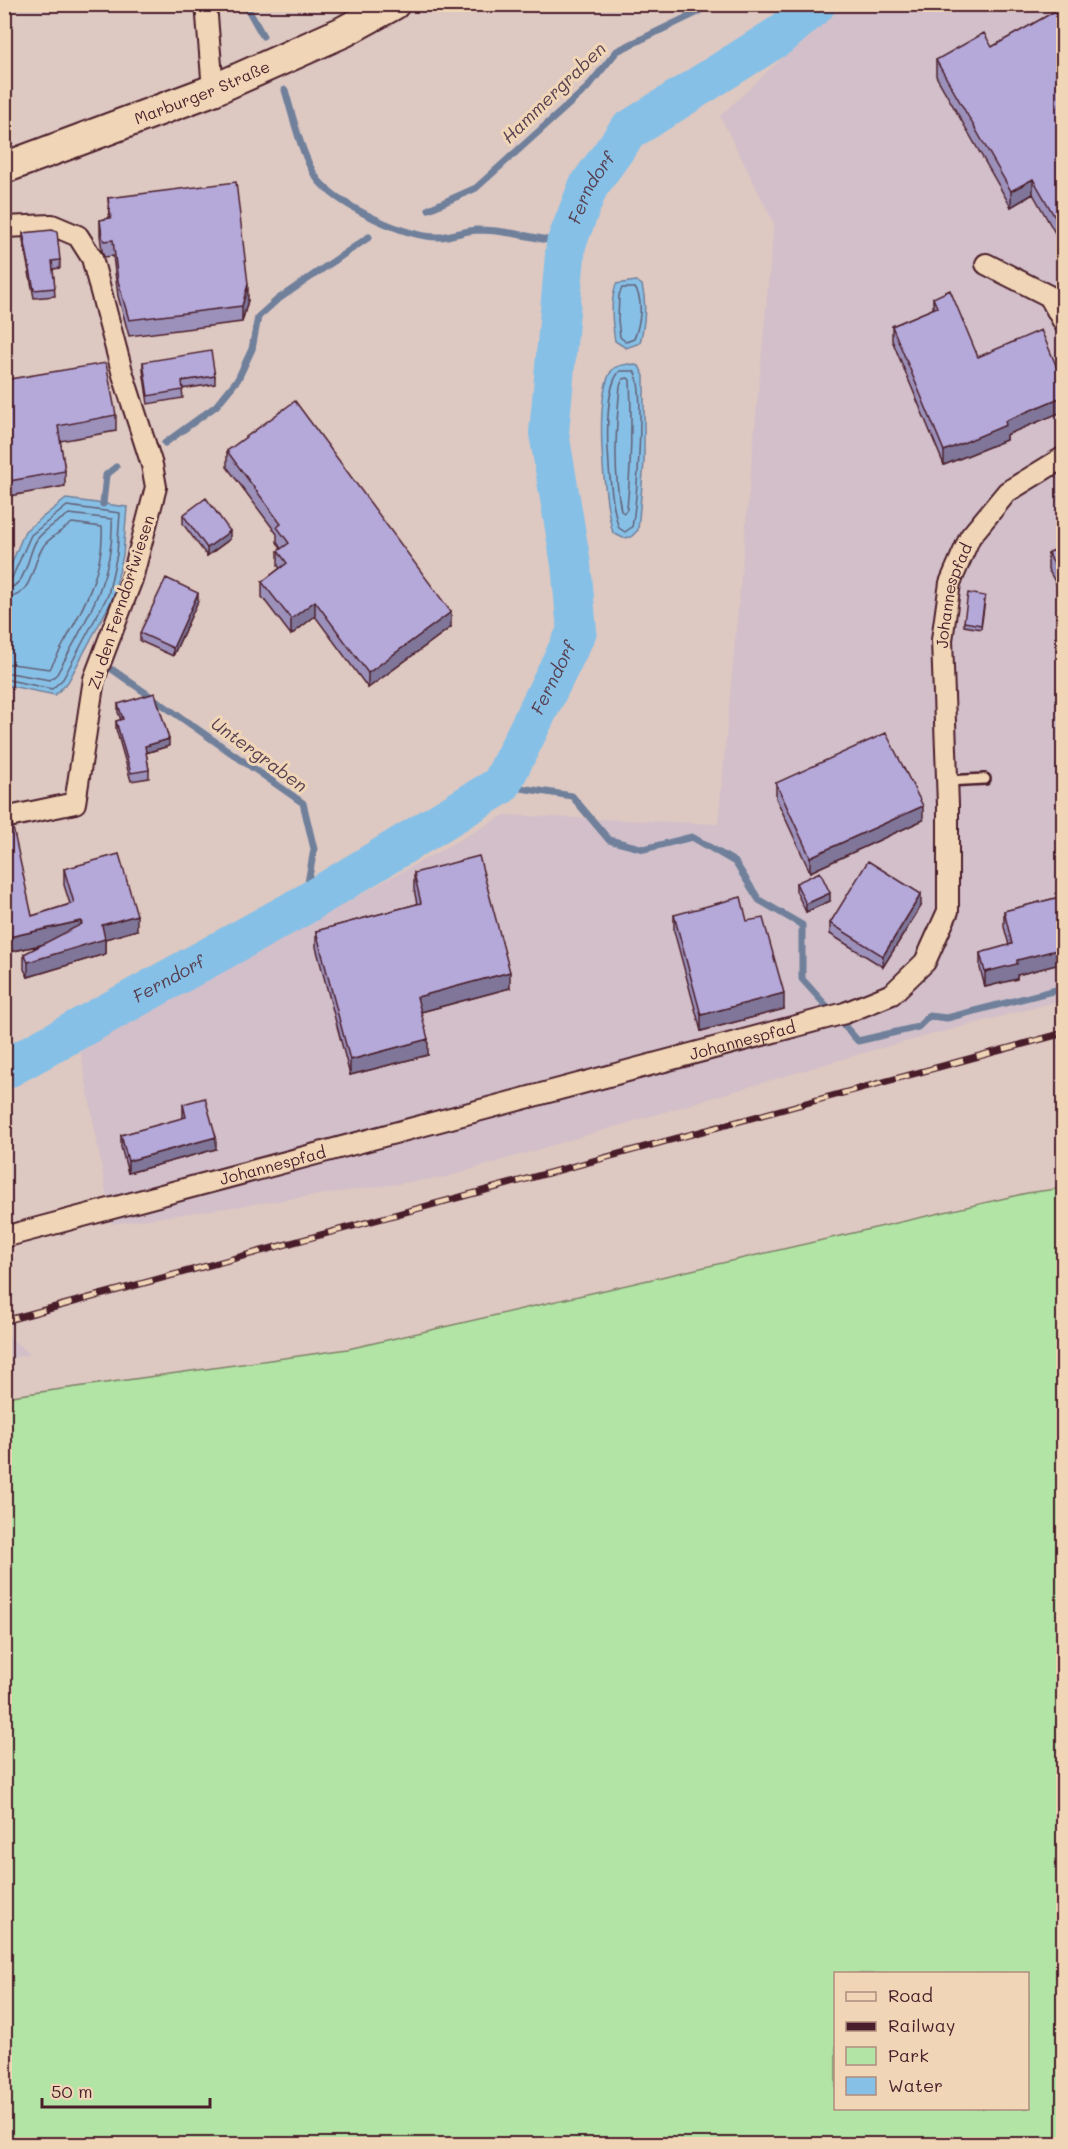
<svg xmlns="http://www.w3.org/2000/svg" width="1068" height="2149" font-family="Mali,sans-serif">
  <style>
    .built { fill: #d2bfc9 }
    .green { fill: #b1e4a5; stroke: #7e8268; stroke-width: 1.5; fill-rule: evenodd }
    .water { fill: #87c0e6; stroke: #6f809b; stroke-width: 1.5 }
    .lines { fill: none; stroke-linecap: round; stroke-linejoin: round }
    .shore { stroke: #625f76; stroke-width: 1.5 }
    .stream { stroke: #6f809b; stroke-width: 7 }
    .river { stroke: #87c0e6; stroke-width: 40 }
    .lane-casing { stroke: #4a1f2b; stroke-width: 14 }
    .street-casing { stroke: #4a1f2b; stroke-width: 24 }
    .primary-casing { stroke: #4a1f2b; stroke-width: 34 }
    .lane { stroke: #f0d6b7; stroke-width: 9 }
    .street { stroke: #f0d6b7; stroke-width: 20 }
    .primary { stroke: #f0d6b7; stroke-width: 30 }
    .rail-casing { stroke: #4a1f2b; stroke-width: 7 }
    .rail { stroke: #f0d6b7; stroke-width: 4.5; stroke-dasharray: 14; stroke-linecap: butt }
    .wall { fill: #9c91bb; stroke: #4a1f2b; stroke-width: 1.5 }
    .shaded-wall { fill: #7f7699; stroke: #4a1f2b; stroke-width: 1.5 }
    .building { fill: #b5a9da; stroke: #4a1f2b; stroke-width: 1.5 }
    .labels { text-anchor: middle; stroke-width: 6; stroke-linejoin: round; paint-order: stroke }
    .street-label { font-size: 16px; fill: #4a1f2b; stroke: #f0d6b7 }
    .water-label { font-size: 18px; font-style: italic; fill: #563f50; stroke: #f0d6b7 }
  </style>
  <rect width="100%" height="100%" fill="#dec8c2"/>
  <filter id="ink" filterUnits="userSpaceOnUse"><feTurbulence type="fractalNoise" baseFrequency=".0167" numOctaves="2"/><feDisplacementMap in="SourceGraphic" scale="12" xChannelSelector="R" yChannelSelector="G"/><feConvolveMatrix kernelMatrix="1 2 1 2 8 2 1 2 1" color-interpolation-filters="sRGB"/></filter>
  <g filter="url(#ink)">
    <path class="built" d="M839,5h224v995l-204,54 -413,123 -334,47 -32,-176 425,-233 213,9 56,-601 -54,-107z
      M5,1334l25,20 -25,6z"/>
    <path class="green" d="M1063,1188v956h-1058v-747l343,-48 679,-156zM836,1974h192v134h-192z"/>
    <path class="water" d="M636,281l6,4c5,20 3,38 -2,58l-14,5 -11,-7c-3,-19 -5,-38 1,-57z
      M629,364l10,2 5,10v86l-6,68 -7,7 -8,1 -10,-5c-9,-32 -20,-136 -1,-163 4,-5 11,-5 17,-6z
      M66,499l61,8 -4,48 -10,43 -45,84 -13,13 -50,-10v-106l20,-48z"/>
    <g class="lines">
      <path class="shore" d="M635,288c9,13 5,36 -1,51l-8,3 -6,-5 -2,-17 1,-25 3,-7z
        M620,371h14c12,16 3,132 -2,156l-7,5 -6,-4c-10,-27 -20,-137 1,-157z
        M628,378l2,2c2,43 1,86 -3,129l-3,4 -3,-2c-8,-42 -5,-83 -1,-125l3,-7z
        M4,581l7,-1 20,-45 36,-29 53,7 -3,41 -9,41 -45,84 -11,10 -48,-10
        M4,589c23,-1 23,-33 32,-48 7,-11 23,-20 33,-27l43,5c3,58 -29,107 -55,155l-7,6 -46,-8
        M4,598c32,-1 26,-36 41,-54 7,-8 18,-14 27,-21l30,4c3,52 -29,98 -52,142l-46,-6"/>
      <path class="stream" d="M245,4l18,32
        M285,90c7,24 18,70 33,90 22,26 88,58 122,57 12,-1 24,-6 36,-7 30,0 61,8 90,14
        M429,209l47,-21 111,-100 30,-37 81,-39 7,-8
        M165,443l51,-37 22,-27 14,-30 6,-32 19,-17 92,-63
        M103,504l3,-29 10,-8
        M113,670l190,133 11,46 -10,56
        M501,785l71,11 37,44 35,9 48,-12 43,25 24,38 43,25v54l56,62 60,-14 11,-11 18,2 117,-30"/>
      <path class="river" id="s1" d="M4,1070l300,-165 197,-120 76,-154 -6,-67 -22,-131 17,-189 22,-57 40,-56 154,-97 34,-30"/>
      <g class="lane-casing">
        <path id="lane" d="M947,781l38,-2"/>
      </g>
      <g class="street-casing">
        <g id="street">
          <path d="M206,4l7,86"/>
          <path d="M4,227l48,-2 26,11 14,22 31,117 29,90 4,22 -24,92 -38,100 -19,124 -71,15"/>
          <path d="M986,264l63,32 15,27"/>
          <path id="s2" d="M4,1237l841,-224 47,-19 33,-32 23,-51v-106l-6,-165 8,-57 20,-46 37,-45 57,-35"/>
        </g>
      </g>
      <g class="primary-casing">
        <g id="primary">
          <path id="s3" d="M4,168l209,-78 130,-58 51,-28"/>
        </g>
      </g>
      <use href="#lane" class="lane"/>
      <use href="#street" class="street"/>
      <use href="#primary" class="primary"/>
      <g class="rail-casing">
        <path id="rail" d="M4,1321l1060,-288"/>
      </g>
      <use href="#rail" class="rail"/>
    </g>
    <path class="wall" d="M1064,6v243l-31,-55 -22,13 -75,-131v-16l56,-13z
      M108,198l140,102 -6,22 -113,14 -11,-40 -5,-40 -9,1 -2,-6 -2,-16v-15l9,-2z
      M23,233l37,27v8l-7,1 2,27 -21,2 -11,-57z
      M933,298l45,59 86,27v27l-58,24v5l-62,25 -52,-125v-14l41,-17z
      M143,362l72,14v8l-33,5 1,9 -35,6 -5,-34z
      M4,380l112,35v16l-56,10 5,30v15l-61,11z
      M227,451l224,176 -83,61 -53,-72 -24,19 -29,-38v-15l18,-14 -2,-2v-15l3,-2 -4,-7v-8l-50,-67z
      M183,515l47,24 -23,17 -24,-32z
      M1064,545v53l-16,-29v-16z
      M985,600l-4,29 -17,-3v-4z
      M198,601l-25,55 -33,-15v-8z
      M118,704l51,42 -23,7 3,17v8l-18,3 -15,-52v-8l5,-1 -3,-8z
      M4,757l3,15v12h-3z
      M776,783l147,37 -113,52 -34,-74z
      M4,814l28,102 38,-12 -6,-19v-16l73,61 -32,9v15l-77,23 -4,-8v-15l18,-9 -33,7 -5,-16z
      M414,873l96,115 -89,24 7,43 -78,20 -34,-128v-16l101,-27 -3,-15z
      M796,883l34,18 -24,11 -10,-21z
      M1064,896v67l-47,12v4l-32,8 -5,-19v-15l29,-8 -5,-18v-16z
      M921,906l-38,61 -53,-33v-11z
      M674,915l73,6 37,88 -83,22 -27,-100z
      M183,1104l33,45 -88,24 -7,-26v-12l62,-17z"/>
    <path class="shaded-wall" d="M1033,179v15l-22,13v-16z
      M248,284v16l-6,22v-16z
      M1064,396v15l-58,24v5l-62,25v-14l61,-30z
      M230,531v8l-23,17v-8z
      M198,593v8l-25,55v-8z
      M315,601v15l-24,19v-16z
      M451,612v15l-83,61v-15z
      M169,739v7l-24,7v-7z
      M923,806v14l-113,52v-15z
      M830,893v8l-24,11v-8z
      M921,894v12l-38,61v-11z
      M137,915v15l-32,9v15l-77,23v-15l74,-37z
      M81,921v15l-72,16v-15z
      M1064,948v15l-47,12v4l-32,8v-15l32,-12z
      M510,972v16l-93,25v-16z
      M784,993v16l-83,22v-16z
      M428,1039v16l-78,20v-15z
      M216,1137v12l-88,24v-12z"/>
    <path class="building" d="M1064,6v227l-31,-54 -22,12 -75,-131 48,-27 8,14z
      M236,182l12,102 -6,22 -113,14 -11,-39 -5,-41 -9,1 -2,-5 -2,-16 11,-2 -3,-20z
      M52,230l5,2 3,28 -8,1 3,27 -21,2 -11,-57z
      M950,290l28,67 63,-27 23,54v12l-59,25 1,4 -62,26 -52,-125 45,-19 -4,-9z
      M211,351l4,25 -33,5 1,9 -35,6 -5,-34z
      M106,363l10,52 -58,11 7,45 -61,11v-102z
      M295,401l156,211 -83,61 -53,-72 -24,18 -29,-37 25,-19 -9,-12 11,-8 -12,-16 4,-3 -54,-73z
      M206,498l24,33 -23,17 -24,-33z
      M1064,545v37l-16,-29z
      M166,578l32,15 -25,55 -33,-15z
      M968,593l17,3 -4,29 -17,-3z
      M155,693l14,46 -24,7 4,24 -18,3 -15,-52 7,-2 -5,-15z
      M886,733l37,73 -113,51 -34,-74z
      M4,757l3,15 -3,1z
      M4,814h6l22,102 42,-13 -10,-34 55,-15 18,61 -35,10 3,14 -77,23 -4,-8 58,-30 -1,-3 -72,16 -5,-17z
      M479,856l31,116 -93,25 11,42 -78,21 -34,-129 105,-28 -7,-30z
      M868,861l53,33 -38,62 -53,-33z
      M820,872l10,21 -24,11 -10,-21z
      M1064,896v52l-47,12v4l-32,8 -5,-19 32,-9 -8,-33z
      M741,897l6,24 16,-3 21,75 -83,22 -27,-100z
      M205,1098l11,39 -88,24 -7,-26 65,-18 -3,-13z"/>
  </g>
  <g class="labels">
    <g class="street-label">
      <text dy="6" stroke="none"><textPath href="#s3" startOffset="212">Marburger Straße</textPath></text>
      <text dy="6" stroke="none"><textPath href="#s2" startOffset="1340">Johannespfad</textPath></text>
      <text transform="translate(121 602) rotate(-72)" y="6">Zu den Ferndorfwiesen</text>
      <text dy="6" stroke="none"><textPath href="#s2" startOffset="764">Johannespfad</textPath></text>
      <text dy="6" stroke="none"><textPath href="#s2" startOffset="278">Johannespfad</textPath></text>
    </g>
    <g class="water-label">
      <text transform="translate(554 93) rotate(-44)" y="6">Hammergraben</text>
      <text dy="6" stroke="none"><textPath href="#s1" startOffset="1196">Ferndorf</textPath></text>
      <text dy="6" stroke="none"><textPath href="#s1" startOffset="692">Ferndorf</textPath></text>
      <text transform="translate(259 755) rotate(36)" y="6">Untergraben</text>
      <text dy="6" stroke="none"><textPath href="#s1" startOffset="188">Ferndorf</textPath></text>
    </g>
  </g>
  <rect width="1068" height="2149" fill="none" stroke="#f0d6b7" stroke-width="24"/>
  <rect x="12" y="12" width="1044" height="2125" fill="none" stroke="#4a1f2b" stroke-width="2" filter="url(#ink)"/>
  <rect x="834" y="1972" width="195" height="138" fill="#f0d6b7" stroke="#ae8d7f" stroke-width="1.5"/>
  <rect x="846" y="1992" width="30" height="9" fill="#f0d6b7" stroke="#ae8d7f" stroke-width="1.5"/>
  <text x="888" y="2002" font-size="18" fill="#4a1f2b">Road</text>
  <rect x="846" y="2022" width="30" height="9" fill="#4a1f2b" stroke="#ae8d7f" stroke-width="1.5"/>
  <text x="888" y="2032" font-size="18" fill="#4a1f2b">Railway</text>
  <rect x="846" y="2047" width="30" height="18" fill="#b1e4a5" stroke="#ae8d7f" stroke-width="1.5"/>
  <text x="888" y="2062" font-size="18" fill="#4a1f2b">Park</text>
  <rect x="846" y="2077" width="30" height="18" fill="#87c0e6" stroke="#ae8d7f" stroke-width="1.5"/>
  <text x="888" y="2092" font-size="18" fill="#4a1f2b">Water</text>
  <path d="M42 2098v9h168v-9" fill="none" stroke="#4a1f2b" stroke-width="3"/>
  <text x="51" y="2098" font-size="18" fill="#4a1f2b" stroke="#f0d6b7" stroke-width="4.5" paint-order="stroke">50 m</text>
</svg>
